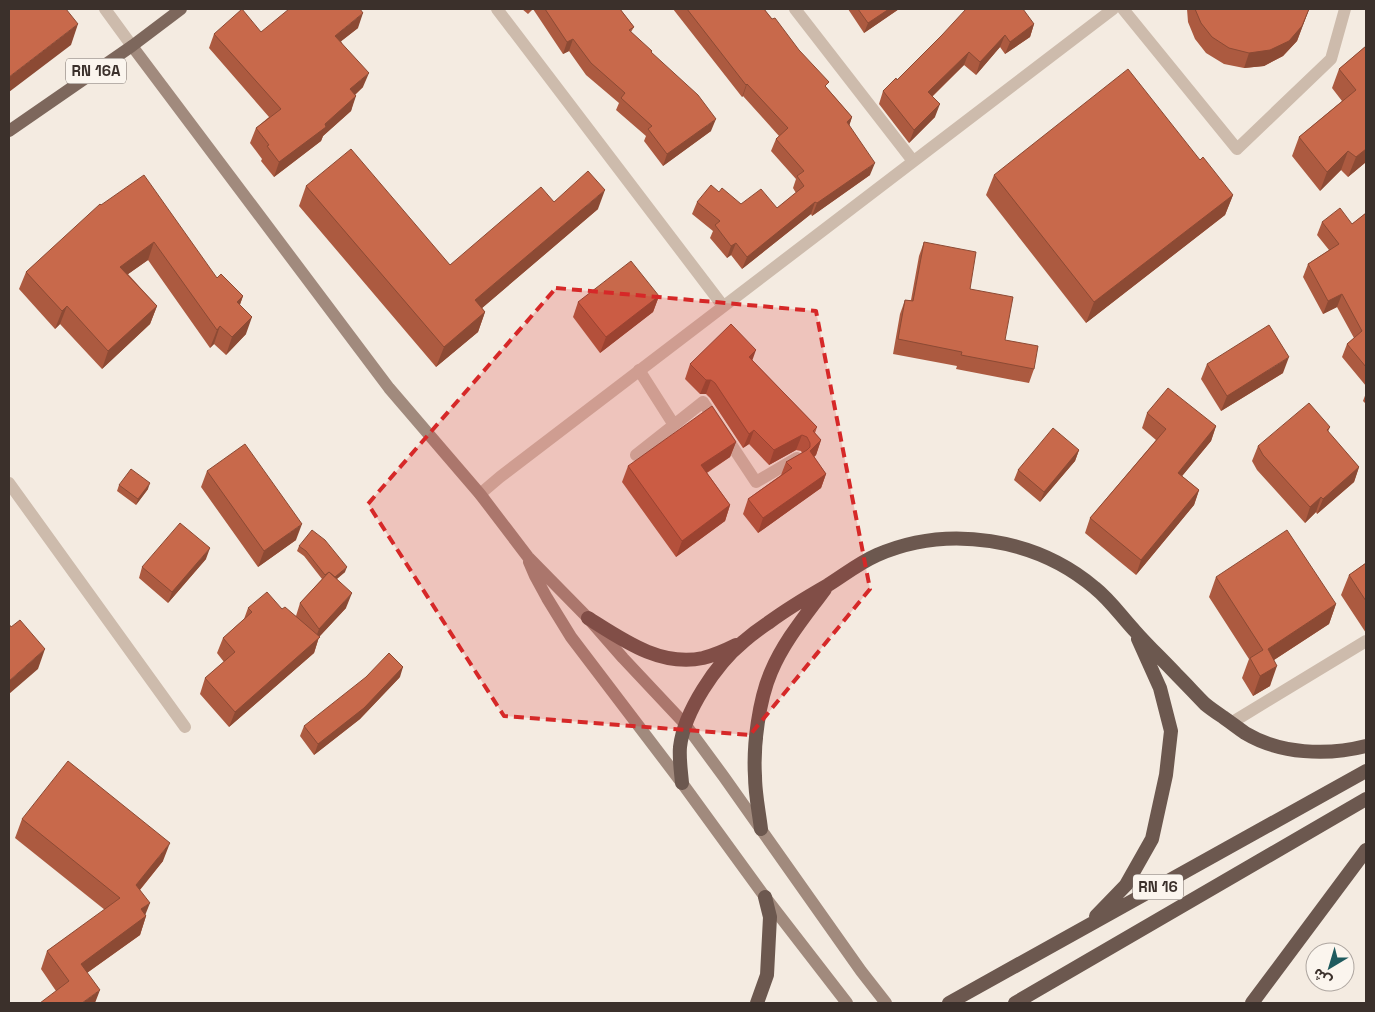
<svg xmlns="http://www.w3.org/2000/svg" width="1375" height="1012" font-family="'Space Grotesk','Noto Sans Arabic',sans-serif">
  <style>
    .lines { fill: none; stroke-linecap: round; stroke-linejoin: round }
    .service { stroke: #cdbbac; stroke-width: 12 }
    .minor { stroke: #cdbbac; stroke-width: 12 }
    .secondary { stroke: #a18a7d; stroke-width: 12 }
    .primary { stroke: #7d675c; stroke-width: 12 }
    .trunk { stroke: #6c584f; stroke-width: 14 }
    .wall { fill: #ac5a40 }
    .shaded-wall { fill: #8c4a34 }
    .building { fill: #c8694b; stroke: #8c4a34 }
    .marked { fill: #d62828; fill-opacity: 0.2; stroke: #d62828; stroke-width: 4; stroke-dasharray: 10 6; stroke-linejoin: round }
    .labels { text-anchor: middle; stroke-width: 4.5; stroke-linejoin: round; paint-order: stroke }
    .shield { fill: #fbf5ee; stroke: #756b66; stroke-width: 1 }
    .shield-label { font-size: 15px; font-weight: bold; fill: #3b302b }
  </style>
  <rect width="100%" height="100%" fill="#f4ebe1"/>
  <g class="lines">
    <path class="service" d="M674,425l29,-23 53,80 41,-24
      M636,455l38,-30 -35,-55"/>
    <path class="minor" d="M105,9l27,37
      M497,9l226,297
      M795,9l118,152
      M1123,9l114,140 94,-90 14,-50
      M9,483l176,244
      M480,494l20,-17 613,-468
      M1231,723l135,-82"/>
    <path class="secondary" d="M132,46l257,342 91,106 48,63 60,61 35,40 62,66 39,53 137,194 25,32
      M529,562l6,14 12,22 24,39 111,146 83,114 82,106"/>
    <path class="primary" d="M9,131l123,-85 49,-37"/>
    <path class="trunk" d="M588,618c35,22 72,49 115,40 12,-3 23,-8 33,-13
      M682,783c-1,-12 -3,-24 -2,-36 4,-35 36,-83 63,-105 8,-7 16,-13 25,-19 19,-14 39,-26 60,-38 16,-10 31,-22 49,-30 71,-31 159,-17 218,33 15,12 26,28 39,42 14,16 29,30 43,45 10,10 19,20 28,29 6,5 12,9 18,13 7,5 15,11 22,16 35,21 82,23 121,13
      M761,829c-2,-17 -6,-35 -6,-53 -2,-31 4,-76 16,-104 13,-31 35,-57 54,-83
      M1096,916l30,-31 26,-46 14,-64 5,-44 -11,-43 -22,-49
      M757,1003l10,-28 3,-58 -5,-20
      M949,1003l417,-232
      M1015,1003l351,-204
      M1252,1003l114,-153"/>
  </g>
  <path class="wall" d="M522,9h98l14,18 -3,5 20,20 60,79 -48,35 -19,-25 2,-5 -30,-26 3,-7 -33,-28 -17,-24 -6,3 -30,-45 -5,5z
    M673,9h91l63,79 25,29 -3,9 21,49 -58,41 -1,-2 -69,55 -11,-14 -4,3 -17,-20 3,-7 -21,-17 5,-12 22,-10 22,12 36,4 19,-15 -3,-5 3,-9 -25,-28 5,-12 3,-3 -36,-40 -1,1z
    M848,9h51l-35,24z
    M1187,9h122l-12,32 -14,15 -19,10 -20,2 -20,-4 -18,-11 -11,-14 -7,-17z
    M1034,24l-4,13 -25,17 -5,-7 -24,28 -12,-10 -32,32 3,20 -26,26 -30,-39 4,-13 14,-11 45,-45z
    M358,28l-17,13 22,46 -8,8 -4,16 -28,25 -2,5 -47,36 -13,-16 1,-2 -12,-16 6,-15 13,-11 -60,-69 5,-14z
    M1366,46v116l-18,15 -7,-7 -21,21 -28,-35 7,-19 43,-36 -10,-13 7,-19z
    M994,175l239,20 -8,20 -139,108 -100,-128z
    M306,186l144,79 104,-63 44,7 -116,99 3,4 -7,20 -42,35 -137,-161z
    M101,205l116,73 26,18 -3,8 6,30 -20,21 -12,-11 -4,4 -62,-88 -20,14 29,32 -7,18 -48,45 -42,-45 -5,5 -36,-40 7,-17z
    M1366,213v173l-24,-29 5,-13 7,-6 -17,-31 -14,7 -20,-37 5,-13 21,-14 -12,-15 5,-13 30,2z
    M924,242l46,47 35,51 29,29 -5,14 -73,-14 1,-3 -64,-12 7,-40 5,-14h6l8,-44z
    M659,296l-6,16 -53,41 -27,-36 5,-15z
    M752,360l65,67 -2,6 6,7 -5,15 -2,2 12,17 -5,14 -63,45 -15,-19 5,-15 33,-24 5,-13 16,-9 -1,-2 -5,-1 -27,15 -20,-21 -6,4 -33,-50 -4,-4h-6l-15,-15 5,-15z
    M1207,364l76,9 -62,38 -20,-32z
    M1366,393v11l-3,-3z
    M1147,413l69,13 -5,15 -29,35 17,14 -5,15 -58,70 -51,-42 5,-15 66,-78 -14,-12z
    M1330,427l-2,5 31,35 -5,15 -37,32 -1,-2 -11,11 -48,-53 -5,-9 6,-15z
    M736,442l-6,15 -23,16 23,32 -5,16 -49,36 -54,-75 6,-16z
    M1079,450l-4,11 -35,41 -26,-22 4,-10z
    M207,471l89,69 -38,27 -57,-80z
    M119,485l29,4 -12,16 -19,-14z
    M299,546l46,26 -8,7 9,29 -27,29 -5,16 -85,74 -29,-33 5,-16 19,-16 -7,-9 6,-15 21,-19 4,-11 34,1 14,7 4,-13 22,-24 -18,-23 -7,-5z
    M206,559l-38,44 -29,-25 3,-11z
    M1366,563v70l-25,-38 8,-20z
    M1216,577l120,27 -7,20 -55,36 -4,26 -17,10 -11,-18 7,-19 -40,-62z
    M400,677l-40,42 -46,36 -14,-19 4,-10z
    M22,819l141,42 -23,29 5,25 1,1 -6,19 -53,38 -31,18 -15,-22 6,-18 58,-41 -90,-72z"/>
  <path class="shaded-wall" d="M889,9h10l-35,24 4,-10z
    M1309,9l-12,32 -14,15 -19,10 -20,2 5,-15z
    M363,13l-5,15 -28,22 5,-14z
    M78,24l-7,21 -62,47v-15z
    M1034,24l-4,13 -25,17 5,-12z
    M1005,35l-5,12 -24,28 4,-13z
    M573,39l-4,12 -6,3 4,-12z
    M969,52l-5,13 -41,40 5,-13z
    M369,73l-6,14 -18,17 5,-15z
    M747,84l-4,12 -1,1 4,-12z
    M356,96l-5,15 -28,25 -2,5 -47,36 5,-15 46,-38z
    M940,104l-5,13 -26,26 5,-13z
    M852,117l-4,12 -1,-7z
    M716,119l-5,12 -48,35 4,-12z
    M1366,149v13l-18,15 8,-20z
    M1348,151l-7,19 -21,21 7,-19z
    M875,163l-5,12 -58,41 5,-13z
    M605,190l-7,19 -130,111 7,-20z
    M1233,195l-8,20 -139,108 8,-21z
    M815,202l-4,12 -69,55 5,-12z
    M154,242l-6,18 -34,24 6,-17z
    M736,243l-5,12 -4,3 4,-12z
    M1342,294l-5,13 -14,7 5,-13z
    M243,296l-6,17v-11z
    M659,296l-6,16 -53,41 6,-16z
    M67,306l-7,18 -5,5 7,-18z
    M157,306l-7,18 -48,45 6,-18z
    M485,312l-7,20 -42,35 8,-20z
    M252,317l-6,17 -20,21 6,-18z
    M220,326l-6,18 -4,4 7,-18z
    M756,350l-5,14 -2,-7z
    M1289,357l-6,16 -62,38 6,-15z
    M706,380h5l-5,14h-6z
    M1216,426l-5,15 -38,46 5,-14z
    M754,430l-5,14 -6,4 6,-14z
    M802,435l-6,15 -27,15 5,-15z
    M821,440l-5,15 -12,11 6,-15z
    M736,442l-6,15 -35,23 6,-15z
    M1079,450l-4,11 -35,41 4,-10z
    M1359,467l-5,15 -37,32 6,-15z
    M826,474l-5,14 -63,45 5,-15z
    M150,483l-2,6 -12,16 2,-6z
    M1199,490l-5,15 -58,70 5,-15z
    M1321,497l-5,15 -11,11 5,-16z
    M730,505l-5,16 -49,36 6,-16z
    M302,524l-6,16 -38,27 6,-16z
    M210,548l-4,11 -38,44 4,-11z
    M347,567l-2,5 -17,14 2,-5z
    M352,593l-6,15 -27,29 -5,16 -85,74 6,-15 79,-70 5,-13z
    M1336,604l-7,20 -69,45 8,-20z
    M45,649l-7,20 -29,25v-13z
    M1277,666l-7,20 -17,10 7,-20z
    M403,667l-3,10 -40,42 -46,36 4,-11z
    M170,843l-7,18 -34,42 7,-18z
    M150,903l-6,15 2,-2 -6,19 -66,47 7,-18 60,-55z
    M100,990l-5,13h-13z"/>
  <path class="building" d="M9,9h57l12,15 -69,53z
    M242,9l19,23 28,-23h71l3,4 -28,23 34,37 -19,16 6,7 -31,28 1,3 -47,35 -12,-16 2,-1 -13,-17 25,-19 -67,-75z
    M545,9h75l14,18 -5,3 23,21 -1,1 47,43 18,24 -49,35 -19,-25 4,-3 -31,-28 4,-5 -34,-30 -18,-24 -6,3z
    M687,9h77l8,10 3,-1 24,32 30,32 -4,4 27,31 -5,5 28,41 -58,40 -2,-1 -68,55 -11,-14 -5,3 -16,-21 5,-4 -23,-19 14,-17 8,7 3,-4 19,16 20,-15 16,19 27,-22 -7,-10 7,-5 -28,-32 12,-11 -41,-44 -1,1z
    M858,9h31l-21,14z
    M966,9h57l11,15 -24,18 -5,-7 -25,27 -11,-10 -41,40 12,12 -26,26 -31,-39 13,-13 1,2 45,-45z
    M1195,9h114l-7,17 -13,15 -19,9 -21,3 -20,-5 -17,-11 -11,-14z
    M1366,46v103l-10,8 -8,-6 -21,21 -28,-35 57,-47 -17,-21z
    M1128,69l72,91 3,-3 30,38 -139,107 -100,-127z
    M351,149l99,116 91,-78 13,15 34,-31 17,19 -130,110 10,12 -41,35 -138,-161z
    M144,175l73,103 4,-4 22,22 -6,6 15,15 -20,20 -12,-11 -3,4 -63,-88 -34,25 37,39 -49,45 -41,-45 -5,5 -36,-39 74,-68 1,1z
    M1340,208l12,16 14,-11v154l-19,-23 15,-13 -20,-37 -14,7 -20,-37 31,-20 -17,-22z
    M924,242l52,10 -6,37 43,8 -8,43 33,6 -4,23 -73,-14 1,-3 -64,-13 7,-39 8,1z
    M631,261l28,35 -53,41 -28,-35z
    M731,324l25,26 -7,7 68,70 -4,4 8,9 -11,11 16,23 -63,44 -15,-19 44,-31 -6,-6 21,-12 3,-3v-4l-3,-6 -5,-2 -28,15 -20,-20 -5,4 -34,-51 -4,-3h-5l-16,-16z
    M1269,325l20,32 -62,39 -20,-32z
    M1168,388l48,38 -38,47 21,17 -58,70 -51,-42 76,-89 -19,-16z
    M1309,403l21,24 -3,3 32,37 -36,32 -2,-2 -11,10 -47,-52 -5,-9z
    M712,406l24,36 -35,23 29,40 -48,36 -54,-75z
    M1053,428l26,22 -35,42 -26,-22z
    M245,444l57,80 -38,27 -57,-80z
    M131,469l19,14 -12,16 -19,-14z
    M180,523l30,25 -38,44 -30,-25z
    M312,530l13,10 22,27 -12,10 -6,-5 -4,3 -19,-24 -7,-5z
    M1287,530l49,74 -68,45 9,17 -17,10 -10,-18 13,-8 -47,-73z
    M1366,563v38l-17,-26z
    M329,572l23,21 -33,36 -19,-26z
    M267,592l15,17 3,-2 35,30 -85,75 -30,-34 30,-26 -12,-14 29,-26 -4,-4z
    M20,620l25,29 -36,32v-57l2,3z
    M389,653l14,14 -39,41 -46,36 -14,-18 62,-49z
    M68,761l102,82 -34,42 14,18 -9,6 5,7 -65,48 19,26 -18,13h-42l29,-22 -22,-30 73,-53 -98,-79z"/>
  <path class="marked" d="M556,288l260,23 54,278 -120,146 -246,-19 -136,-212z"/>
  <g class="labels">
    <g class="shield">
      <rect x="66" y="58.5" width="60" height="25" rx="4"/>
      <rect x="1133" y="874.5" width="50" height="25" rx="4"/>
    </g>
    <g class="shield-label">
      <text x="96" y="76">RN 16A</text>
      <text x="1158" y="892">RN 16</text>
    </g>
  </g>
  <rect width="1375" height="1012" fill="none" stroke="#3b302b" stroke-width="20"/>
  <g transform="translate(1330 967) rotate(218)"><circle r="24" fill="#fbf5ee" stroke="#aea6a0"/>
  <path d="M0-4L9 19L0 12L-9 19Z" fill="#1f5a5e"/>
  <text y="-8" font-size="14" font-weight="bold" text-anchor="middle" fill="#3b302b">ش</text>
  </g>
</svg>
